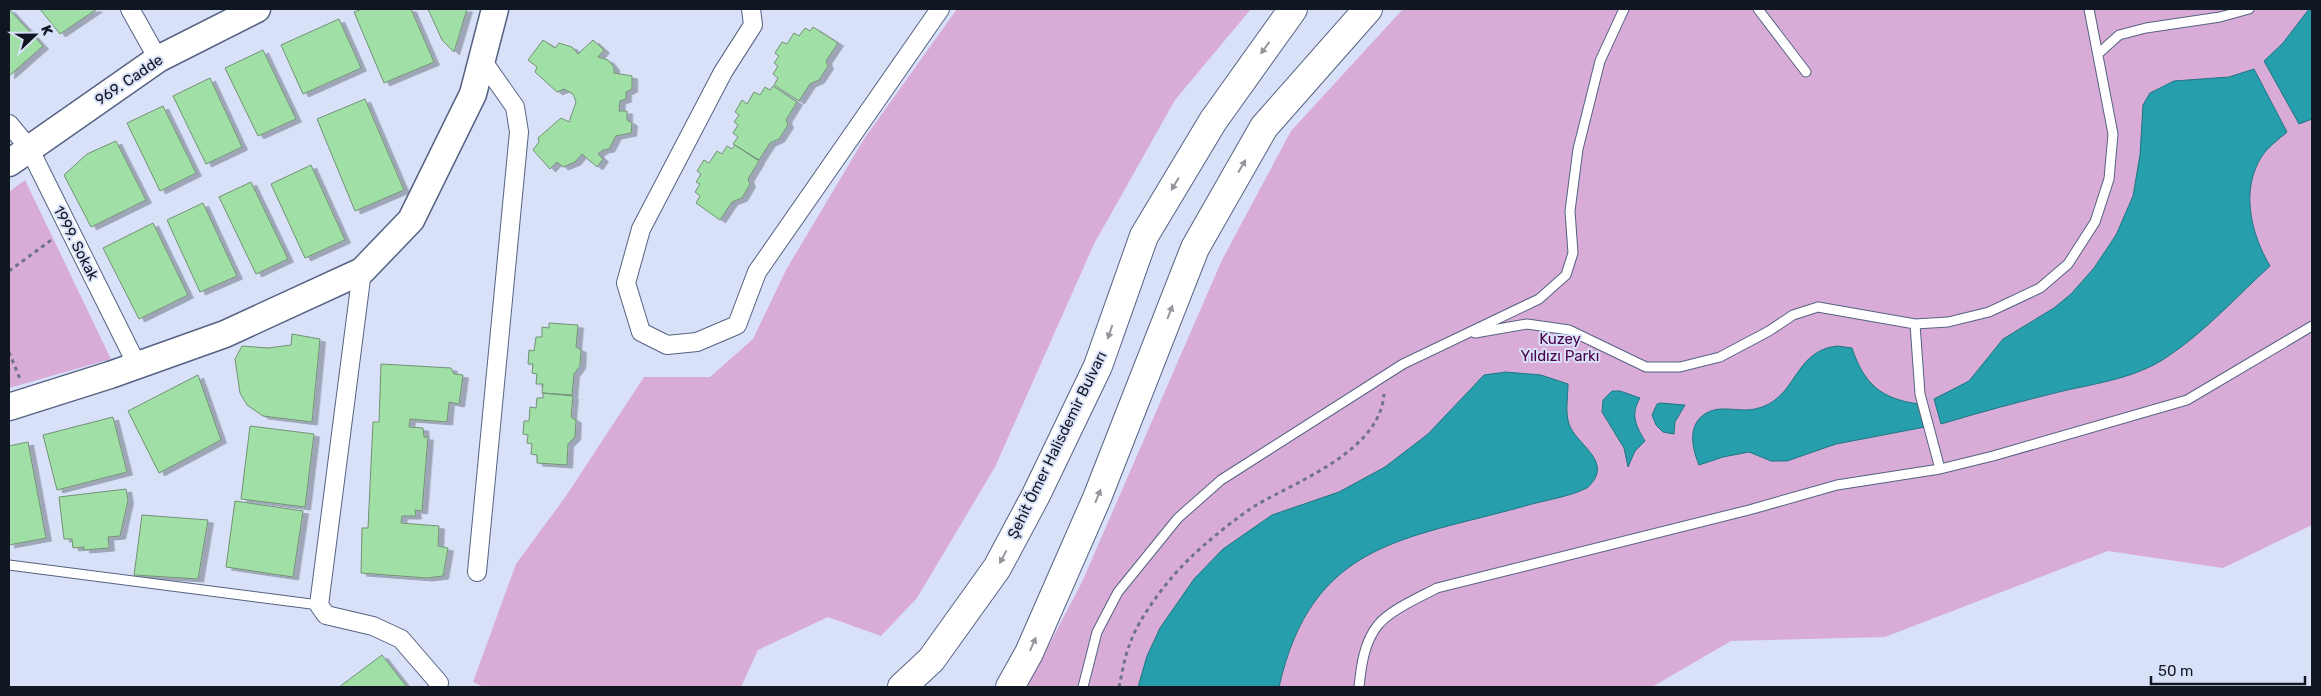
<svg xmlns="http://www.w3.org/2000/svg" width="2321" height="696" font-family="Rubik,sans-serif">
  <style>
    .green { fill: #d9acd7 }
    .water { fill: #269eac; stroke: #207583 }
    .building { fill: #a0dfa6; stroke: #729175; filter: url(#shadow) }
    .lines { fill: none; stroke-linecap: round; stroke-linejoin: round }
    .lane-casing { stroke: #556282; stroke-width: 11 }
    .street-casing { stroke: #556282; stroke-width: 20 }
    .secondary-casing { stroke: #556282; stroke-width: 29 }
    .highway-casing { stroke: #556282; stroke-width: 30 }
    .path { stroke: #6d7485; stroke-width: 3; stroke-dasharray: 4 4; stroke-linecap: butt }
    .lane { stroke: #fff; stroke-width: 9 }
    .street { stroke: #fff; stroke-width: 18 }
    .secondary { stroke: #fff; stroke-width: 26 }
    .highway { stroke: #fff; stroke-width: 28 }
    .oneway { fill: #94969c }
    .labels { text-anchor: middle; stroke-width: 4; stroke-linejoin: round; paint-order: stroke }
    .street-label { font-size: 15px; fill: #111623; stroke: #d8e1f8 }
    .park-label { font-size: 15px; fill: #4a024c; stroke: #d8e1f8 }
  </style>
  <defs>
    <filter id="shadow"><feDropShadow dx="5.5" dy="3" stdDeviation="0" flood-color="#0004"/></filter>
  </defs>
  <rect width="100%" height="100%" fill="#d8e1f8"/>
  <path class="green" d="M957,9h294l-76,91 -81,144 -99,223 -78,131 -36,38 -53,-19 -70,33 -17,37h-257l-11,-5 43,-118 50,-68 78,-119h66l43,-38 33,-69 78,-131z
    M1403,9h909v516l-89,43 -115,-17 -223,86 -154,4 -79,46h-625l55,-105 140,-322 69,-129z
    M25,180l86,179 -102,29v-196z"/>
  <path class="water" d="M2309,9h3v110l-13,5 -35,-63 19,-18z
    M2254,69l33,63c-8,7 -19,15 -25,24 -22,34 -11,78 8,110 -33,30 -65,66 -103,91 -31,21 -69,26 -104,34 -41,10 -82,21 -122,33l-7,-25 35,-18 34,-42 51,-31 17,-14 23,-26 22,-33 17,-39 7,-41 3,-50 7,-12 24,-12 55,-4z
    M1837,346l15,2c12,36 29,51 67,56l6,23 -89,17 -49,17h-16l-22,-9 -26,5 -24,8c-6,-14 -11,-35 1,-47 16,-16 36,-5 55,-9 43,-9 37,-58 82,-63z
    M1506,372l35,3 27,9c0,12 -3,28 1,40 7,21 47,38 18,64 -18,9 -42,12 -62,18 -122,34 -213,36 -246,181h-141l9,-31 13,-28 34,-49 29,-30 49,-34 67,-23 46,-25 43,-33 56,-59z
    M1612,391h8l20,7c-10,17 -4,28 5,43l-10,10 -7,16 -4,-19 -22,-36 1,-12z
    M1660,403l25,2 -10,17 -1,12 -11,-2 -7,-7 -4,-10 5,-11z"/>
  <path class="building" d="M9,9l34,37 -34,30z
    M40,9h57l-37,25z
    M362,9h49l23,53 -50,21 -30,-71z
    M428,9h39l-13,43 -12,-12z
    M339,19l22,49 -58,26 -22,-49z
    M813,27l25,16 -12,18 2,5 -9,14 -9,4 -11,17 -25,-16 4,-7 -5,-4 5,-8 -4,-3 5,-7 -4,-3 7,-11 5,2 7,-11 5,3 6,-8 5,3z
    M543,40l12,8 4,-5 13,4 6,7 15,-14 11,10 -6,7 10,3 6,7v6l18,3v13l-6,3v7l-6,2 -1,10h8v9l5,3 -1,10 -15,3 -7,13 -6,1 -5,4 5,5 -6,8 -15,-13 -7,8 -12,5 -6,-5 -7,7 -17,-19 6,-8 -1,-4 23,-20 8,4 7,-20 -3,-8 -9,-5 -7,3 -22,-20 2,-5 -9,-7z
    M263,50l33,69 -38,17 -33,-68z
    M210,78l32,69 -36,17 -33,-68z
    M773,86l24,16 -11,18 2,5 -9,14 -9,4 -11,17 -26,-16 5,-7 -5,-4 5,-8 -4,-3 5,-7 -4,-3 7,-12 5,4 7,-12 6,3 5,-8 5,3z
    M365,99l39,91 -49,21 -38,-92z
    M163,106l33,67 -36,18 -33,-68z
    M116,141l30,59 -55,27 -27,-52 23,-21z
    M735,145l24,16 -11,18 2,5 -8,14 -10,4 -12,18 -24,-17 4,-7 -5,-4 5,-8 -4,-2 5,-8 -4,-3 7,-11 5,3 8,-12 5,3 5,-8 5,3z
    M311,165l34,75 -40,18 -34,-74z
    M251,182l37,77 -32,15 -37,-77z
    M203,203l34,73 -37,16 -33,-72z
    M153,223l35,72 -49,24 -36,-71z
    M549,323l29,2 -2,22 5,3 -1,16 -6,8 -2,21 -30,-2 1,-9h-7l1,-10 -5,-1 1,-9h-5l1,-14 5,1 2,-14h6v-10l7,1z
    M292,334l28,5 -8,83 -49,-6 -16,-11 -7,-12 -5,-34 7,-13 26,2 23,-3z
    M381,364l70,4 3,6 9,1 -4,29 -10,-2 -2,20 -37,-3 -1,8 14,1 1,9h4l-6,74 -7,-1 1,6h-14l-1,7 38,3 -1,20 10,2 -5,28 -16,2 -66,-5 1,-45h6l5,-106h6z
    M198,375l23,65 -62,33 -31,-62z
    M543,393l30,3 -2,21 5,3 -1,17 -7,7 -1,21 -30,-2v-8l-6,-1 1,-10 -5,-1 1,-8 -5,-1 1,-13h5l1,-14 6,1 1,-10h6z
    M113,417l14,55 -70,18 -14,-55z
    M250,426l64,8 -9,73 -64,-8z
    M28,442l18,96 -37,7v-99z
    M126,489l2,11 -8,36 -12,1 1,11 -25,2v-3l-11,1 -1,-9h-8l-5,-42z
    M235,501l68,10 -10,66 -67,-10z
    M142,515l66,5 -10,59 -64,-4z
    M382,655l25,32h-68z"/>
  <g class="lines">
    <g class="lane-casing">
      <path id="lane" d="M1758,9l48,63
        M2098,54l21,-19 27,-7 74,-11 29,-8
        M1915,324l5,70 20,75
        M1475,333l52,-9 42,6 77,37h34l40,-10 49,-26 24,-16 25,-8 97,17 33,-2 41,-10 51,-24 28,-24 27,-42 14,-43 4,-45 -24,-125
        M9,565l310,40
        M1083,687l14,-55 21,-40 60,-74 43,-38 182,-116 136,-65 27,-24 7,-22 -3,-42 8,-62 22,-88 24,-52
        M1359,687c2,-20 5,-45 19,-62 12,-15 42,-28 59,-37l312,-78 88,-25 103,-16 53,-13 194,-56 125,-74"/>
    </g>
    <g class="street-casing">
      <path id="street" d="M130,9l28,50
        M751,9l2,16 -30,47 -82,157 -15,54 15,49 26,13 30,-3 40,-17 20,-53 183,-263
        M9,124l20,24 108,217
        M362,271l-43,334 7,10 47,11 28,13 38,44
        M477,572l42,-440 -4,-25 -33,-47"/>
    </g>
    <g class="secondary-casing">
      <path id="secondary" d="M9,163l149,-104 99,-50
        M9,407l101,-32 115,-41 137,-63 49,-51 62,-126 22,-85"/>
    </g>
    <g class="highway-casing">
      <path id="highway" d="M902,687l29,-27 66,-92 39,-73 62,-129 46,-130 69,-115 80,-112
        M1010,687l19,-34 68,-155 98,-250 69,-121 104,-118"/>
    </g>
    <path class="path" d="M9,271l45,-33
      M9,352l11,27
      M1119,687c3,-13 5,-28 10,-41 10,-30 40,-68 63,-90 16,-15 46,-40 66,-52 42,-24 122,-54 126,-110"/>
    <use href="#lane" class="lane"/>
    <use href="#street" class="street"/>
    <use href="#secondary" class="secondary"/>
    <use href="#highway" class="highway"/>
  </g>
  <defs><path id="oneway-solid" d="M-6-.8H1V-3.2L6.5 0L1 3.2V.8H-6Z" transform="scale(1.25)"/></defs>
  <g class="oneway">
    <use href="#oneway-solid" transform="translate(1265 48) rotate(126)"/>
    <use href="#oneway-solid" transform="translate(1242 166) rotate(-60)"/>
    <use href="#oneway-solid" transform="translate(1175 184) rotate(121)"/>
    <use href="#oneway-solid" transform="translate(1170 312) rotate(-69)"/>
    <use href="#oneway-solid" transform="translate(1110 332) rotate(109)"/>
    <use href="#oneway-solid" transform="translate(1098 496) rotate(-68)"/>
    <use href="#oneway-solid" transform="translate(1003 557) rotate(118)"/>
    <use href="#oneway-solid" transform="translate(1033 644) rotate(-66)"/>
  </g>
  <g class="labels">
    <g class="street-label">
      <text transform="translate(129 80) rotate(-34)" y="5">969. Cadde</text>
      <text transform="translate(76 243) rotate(63)" y="5">1999. Sokak</text>
      <text transform="translate(1057 445) rotate(-64)" y="5">Şehit Ömer Halisdemir Bulvarı</text>
    </g>
    <g class="park-label">
      <text x="1560" y="344">Kuzey<tspan x="1560" dy="17">Yıldızı Parkı</tspan></text>
    </g>
  </g>
  <rect width="2321" height="696" fill="none" stroke="#111623" stroke-width="20"/>
  <g transform="translate(35 35) rotate(68)" stroke="#d8e1f8" stroke-width="4" paint-order="stroke">
  <path d="M0-4L9 19L0 12L-9 19Z" fill="#111623"/>
  <text y="-8" font-size="14" font-weight="bold" text-anchor="middle" fill="#111623">K</text>
  </g>
  <path d="M2151 676v8h154v-8" fill="none" stroke="#111623" stroke-width="2.5"/>
  <text x="2158" y="676" font-size="15" fill="#111623" stroke="#d8e1f8" stroke-width="4" paint-order="stroke">50 m</text>
</svg>
